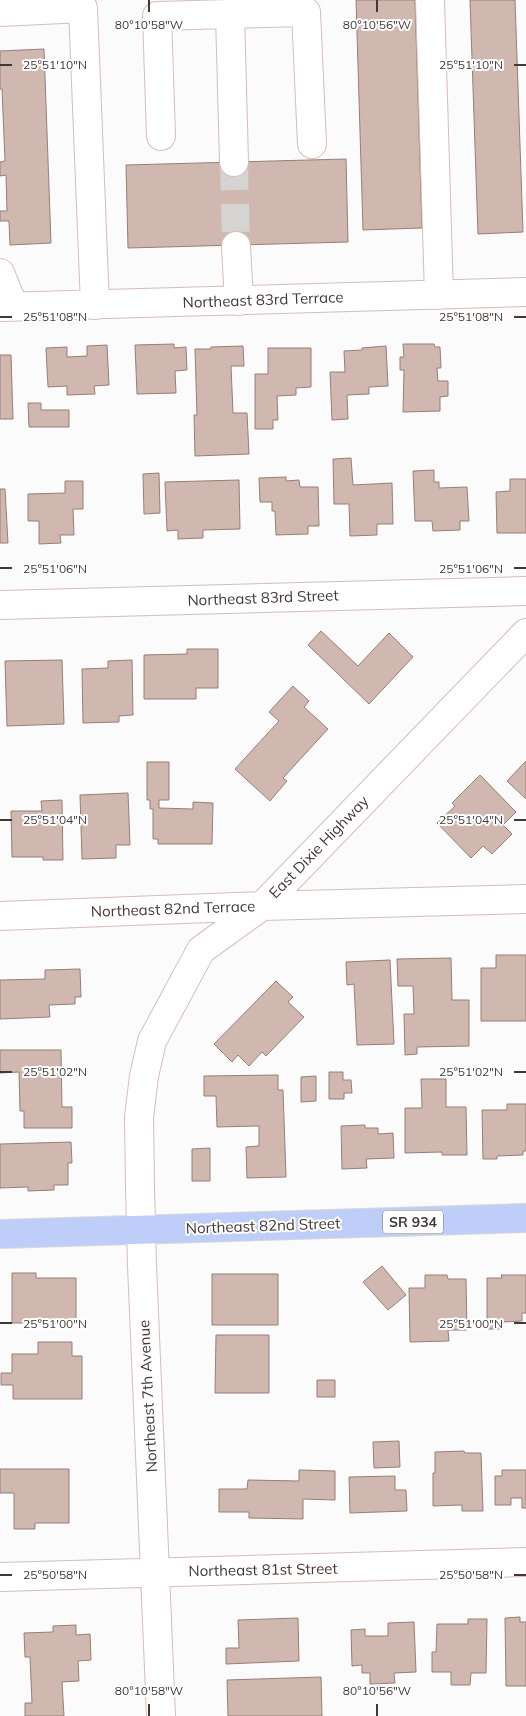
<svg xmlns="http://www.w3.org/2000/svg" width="526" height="1716" font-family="Mulish,sans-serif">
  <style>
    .building { fill: #d0b7af; stroke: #967f78 }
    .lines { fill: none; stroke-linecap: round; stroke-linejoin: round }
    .minor-tunnel { stroke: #d6d4d3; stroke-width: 28; stroke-dasharray: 28 14; stroke-linecap: butt }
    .minor-casing { stroke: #d6bdb5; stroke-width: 30 }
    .major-casing { stroke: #d9d7d7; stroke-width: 30 }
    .minor { stroke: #fff; stroke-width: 28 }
    .major { stroke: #bfcef8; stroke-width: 28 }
    .ticks { fill: none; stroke: #423835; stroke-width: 2 }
    .labels { text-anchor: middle; stroke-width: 4; stroke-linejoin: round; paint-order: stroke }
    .shield { fill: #fff; stroke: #7b7472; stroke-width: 1 }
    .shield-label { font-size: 14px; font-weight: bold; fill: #423835 }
    .street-label { font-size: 15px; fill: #423835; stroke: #fff }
    .ticks-label { font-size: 12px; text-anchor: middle; fill: #423835; stroke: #fff; stroke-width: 4; stroke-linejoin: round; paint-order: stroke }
  </style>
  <rect width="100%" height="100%" fill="#fbfbfb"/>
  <path class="building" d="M356,0h59l7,228 -59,2z
    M470,0h45l8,232 -45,2z
    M44,49l7,194 -41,2 -1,-24h-9v-10h7l-1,-36 -6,1v-14l5,-1 -3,-72h-2v-38z
    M346,159l2,83 -220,6 -2,-83z
    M174,344v4l12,-1 1,23 -12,1 1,22 -39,1 -2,-49z
    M403,344h31l1,3h5l1,21h-4l1,13h10v15l-8,1v14l-37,1 1,-42h-4v-13h4z
    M107,345l2,40 -15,1 1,8 -28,1v-9l-19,1 -2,-39 21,-1v10l20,-1v-10z
    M243,346l1,20h-13l2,47h14l2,41 -54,2 -1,-41h3l-2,-66h16v-2z
    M386,346l2,40 -19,1v7l-22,1 1,24 -16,1 -2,-48h15l-1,-21 18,-1v-2z
    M268,348h43v39l-15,1v7l-19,1 1,24h-5v9h-18v-55h13z
    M0,355h11l2,64h-13z
    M28,403h13v7h28v17h-40z
    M351,458l2,27 39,-2 1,41h-16v11l-27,1 -1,-32h-15l-1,-45z
    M434,470v12h5v6l28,-1 2,34h-9v9l-27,1 -1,-10h-17l-2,-50z
    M159,473l1,40 -16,1 -1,-40z
    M286,477v4l13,-1 1,7h18l1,39h-11v8l-32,1 -1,-24h-3v-9h-12l-1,-24z
    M510,479h16v54h-29l-1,-41 14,-1z
    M239,480l1,49 -37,1v8l-25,1v-9l-11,1 -2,-49z
    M65,481h18v28h-10l1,26h-14l1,8 -22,1v-23h-11v-27l37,-1z
    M0,489h5l3,54h-8z
    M321,631l37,35 31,-33 24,24 -44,47 -61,-59z
    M187,649h31v39h-22v11h-52v-44l43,-1z
    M62,660l2,64 -57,2 -2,-65z
    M132,660l1,55 -14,1v6l-36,1 -1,-54 26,-1v-7z
    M293,686l16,15 -5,6 24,22 -45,49 4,3 -17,20 -35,-32 44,-48 -10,-9z
    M526,761v38l-19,-18z
    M147,762h22v38h-10v8l34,1v-7l20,1 -1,41h-54v-5h-5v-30h-3v-9h-3z
    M480,775l36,37 -13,13 9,9 -20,20 -9,-8 -12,12 -34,-35 18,-17 -3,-3z
    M128,793l2,52h-14v13l-34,1 -2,-64z
    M62,800l1,60h-20v-3h-31l-1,-46h31l-1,-10z
    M496,955h30v66h-45v-53h15z
    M451,958l1,42h17v46l-52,1v7l-12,1 -1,-41h10l-1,-28h-15l-1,-27z
    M390,960l4,84 -37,1 -3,-61 -7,1 -1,-23z
    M80,969l1,28h-6v7l-26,1 1,12 -50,2v-39l45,-1v-9z
    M276,981l17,16 -5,5 16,15 -38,39 -4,-4 -13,14 -11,-11 -6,7 -18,-18z
    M0,1050h61l1,57h10v21h-48v-17h-4l-1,-39 -19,1z
    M329,1072h14v8h8l1,13h-8v6h-15z
    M278,1075v15h5l3,87 -39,1 -1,-31 13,-1v-20l-42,1 -1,-31h-12v-20z
    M316,1076v25l-15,1v-25z
    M421,1079h25v28h20l1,48h-25v-3l-37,1v-45h17z
    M507,1104h19v47h-3v4l-26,1v3h-14l-1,-49h25z
    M365,1125v3h13v6l15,-1 1,25 -28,1 1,9 -25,1 -1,-43z
    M71,1142l1,21h-4v22h-14v5l-26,1v-4l-28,1v-44z
    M210,1148v33h-18v-32z
    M382,1266l24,29 -18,15 -25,-28z
    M12,1273h24v5h40v45h-64z
    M212,1274h66v51h-66z
    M425,1275h22l1,4h18l1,51h-19l1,11 -39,1 -1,-54h16z
    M501,1275h25v38h-4v8l-19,1v7h-16v-51h15z
    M216,1335h53v58h-54z
    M38,1342h34v14h10v43h-69v-14h-12v-12h11v-19h26z
    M317,1380h18v17h-18z
    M399,1441l1,26 -26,1 -1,-26z
    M464,1451l1,2h16l2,58h-21v-6l-29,1v-33h2v-21z
    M0,1469h69v54h-34v6h-21v-36h-14z
    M299,1470l36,1v29l-32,-1v20l-54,-1v-6h-30v-23h28l1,-9 51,1z
    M502,1470h24v38h-4v-10h-11v7h-16v-29h7z
    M395,1476v14h11l1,21 -57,2 -1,-36z
    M520,1617v5h6v64h-20l-1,-68z
    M298,1618l1,43 -73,3v-16h13l-1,-28z
    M468,1619h19l-1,54h-15l-1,12h-19v-13h-19v-20h4l1,-28h31z
    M414,1622l2,50 -22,1 1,10 -25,1v-11h-8v-8l-10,1 -1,-36 14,-1v7h23v-13z
    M76,1625v10l14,-1 1,26 -13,1 1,20 -17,1 2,34h-39v-13h7l-2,-46h-5l-1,-24 29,-1v-6z
    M321,1677l1,39h-94l-1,-36z"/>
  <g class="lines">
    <path class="minor-tunnel" d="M234,162l2,84"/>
    <g class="minor-casing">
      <path id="minor" d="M430,0l9,295
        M0,12l83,-4 12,297
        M230,14l76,-2 6,132
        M161,136l-4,-120 73,-2 4,148
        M236,246l3,55
        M0,273l14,34
        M0,307l526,-15
        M0,605l526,-14
        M0,916l262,-10 264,-7
        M0,1577l526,-15
        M161,1716l-19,-451 -2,-77 -1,-71 5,-41 8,-35 49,-91 61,-44 264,-273"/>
    </g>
    <g class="major-casing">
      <path id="major" d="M0,1234l526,-16"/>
    </g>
    <use href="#minor" class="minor"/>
    <use href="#major" class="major"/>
  </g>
  <path class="ticks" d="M149,0v12M377,0v12M0,65h12M514,65h12M0,317h12M514,317h12M0,568h12M514,568h12M0,820h12M514,820h12M0,1072h12M514,1072h12M0,1323h12M514,1323h12M0,1575h12M514,1575h12M149,1704v12M377,1704v12"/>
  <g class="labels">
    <rect class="shield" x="383" y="1210.5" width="60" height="23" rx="4"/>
    <g class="shield-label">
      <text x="413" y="1227">SR 934</text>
    </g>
    <g class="street-label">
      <text transform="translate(263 300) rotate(-2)" y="5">Northeast 83rd Terrace</text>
      <text transform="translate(263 598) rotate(-2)" y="5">Northeast 83rd Street</text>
      <text transform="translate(319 847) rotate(-46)" y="5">East Dixie Highway</text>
      <text transform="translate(173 909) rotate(-2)" y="5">Northeast 82nd Terrace</text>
      <text transform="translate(263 1226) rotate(-2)" y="5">Northeast 82nd Street</text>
      <text transform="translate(148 1396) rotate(-93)" y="5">Northeast 7th Avenue</text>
      <text transform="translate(263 1570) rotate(-1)" y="5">Northeast 81st Street</text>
    </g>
  </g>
  <g class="ticks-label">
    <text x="149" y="29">80°10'58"W</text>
    <text x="377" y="29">80°10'56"W</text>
    <text x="55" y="69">25°51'10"N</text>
    <text x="471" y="69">25°51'10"N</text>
    <text x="55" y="321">25°51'08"N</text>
    <text x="471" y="321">25°51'08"N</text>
    <text x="55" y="573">25°51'06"N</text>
    <text x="471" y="573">25°51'06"N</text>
    <text x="55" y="824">25°51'04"N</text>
    <text x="471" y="824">25°51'04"N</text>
    <text x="55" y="1076">25°51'02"N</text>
    <text x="471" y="1076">25°51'02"N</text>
    <text x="55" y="1328">25°51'00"N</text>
    <text x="471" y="1328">25°51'00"N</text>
    <text x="55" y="1579">25°50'58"N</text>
    <text x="471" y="1579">25°50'58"N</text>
    <text x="149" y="1695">80°10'58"W</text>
    <text x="377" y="1695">80°10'56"W</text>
  </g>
</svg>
